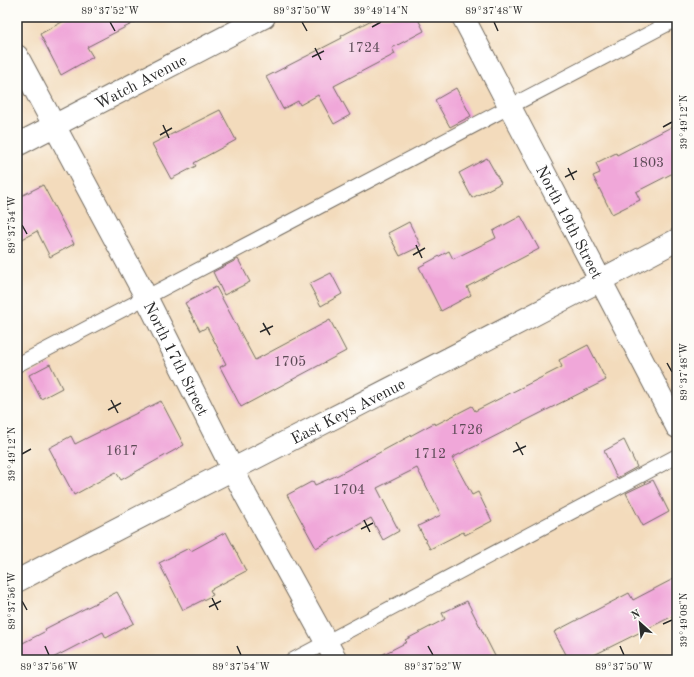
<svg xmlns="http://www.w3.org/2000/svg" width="694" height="677" font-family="'Old Standard TT',serif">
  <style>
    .building { fill: #f0a7d9 }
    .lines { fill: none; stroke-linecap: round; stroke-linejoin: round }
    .service-casing { stroke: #71695e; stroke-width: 16 }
    .minor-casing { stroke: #71695e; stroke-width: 24 }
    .tertiary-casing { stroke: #71695e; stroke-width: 24 }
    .service { stroke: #fff; stroke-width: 14 }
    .minor { stroke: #fff; stroke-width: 22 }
    .tertiary { stroke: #fff; stroke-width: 22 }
    .ticks { fill: none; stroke: #2b2b2b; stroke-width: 1.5 }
    .labels { text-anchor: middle; stroke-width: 4; stroke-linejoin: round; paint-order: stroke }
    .number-label { font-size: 14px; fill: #5c4a56 }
    .street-label { font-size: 16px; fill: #2b2b2b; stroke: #fdfcf7 }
    .neatline { fill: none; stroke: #2b2b2b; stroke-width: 1.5 }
    .ticks-label { font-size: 10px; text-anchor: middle; fill: #2b2b2b }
  </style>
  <rect width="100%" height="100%" fill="#fdfcf7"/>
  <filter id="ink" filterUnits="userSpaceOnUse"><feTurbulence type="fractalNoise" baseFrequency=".025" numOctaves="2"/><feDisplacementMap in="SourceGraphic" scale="8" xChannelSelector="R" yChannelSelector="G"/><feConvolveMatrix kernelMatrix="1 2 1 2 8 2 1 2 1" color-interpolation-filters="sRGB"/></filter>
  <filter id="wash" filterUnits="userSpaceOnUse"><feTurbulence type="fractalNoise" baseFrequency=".012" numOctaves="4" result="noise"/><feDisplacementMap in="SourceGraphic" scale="16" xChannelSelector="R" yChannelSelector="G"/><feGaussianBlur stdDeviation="0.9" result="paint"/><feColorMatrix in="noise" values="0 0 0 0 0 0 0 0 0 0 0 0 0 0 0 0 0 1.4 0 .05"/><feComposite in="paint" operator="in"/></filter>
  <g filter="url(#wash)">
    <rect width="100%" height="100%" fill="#f3dbbc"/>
    <g id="blocks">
      <path class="building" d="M71,17h74l-58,30 6,10 -32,18 -21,-41z
        M377,17h40l7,14 -32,17 3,6 -61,32 16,29 -16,9 -16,-29 -18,10 -2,-4 -15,8 -17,-32 76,-39 -1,-2z
        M456,88l15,28 -21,11 -15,-27z
        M220,110l16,30 -42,23 2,3 -25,13 -19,-35z
        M677,124v47l-41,21 4,8 -28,14 -19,-38 7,-3 -4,-10 20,-10 1,2z
        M487,158l14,25 -29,15 -13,-25z
        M43,185l31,59 -24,13 -13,-26 -20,11v-44z
        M521,216l18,33 -72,38 4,8 -30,16 -22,-44 30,-16 4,8 43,-21 -3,-7z
        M409,222l12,24 -21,10 -12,-23z
        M238,259l12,23 -26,13 -11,-23z
        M331,273l11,21 -21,12 -12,-22z
        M216,287l39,73 75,-40 16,31 -105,56 -21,-40 6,-3 -19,-37 -7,4 -15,-28z
        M588,345l18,35 -154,78 20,37 6,-3 14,29 -27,14 -2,-3 -33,17 -12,-23 23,-11 -24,-47 -40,20 22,43 -16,9 -12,-22 -55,30 -29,-53 26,-14 2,4 23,-10 96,-52 1,2 37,-19 3,5 87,-44 -3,-7z
        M50,364l12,24 -21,11 -12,-24z
        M161,401l23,44 -63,35 -5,-8 -42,23 -25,-47 22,-12 4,8z
        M624,440l13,27 -20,11 -13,-27z
        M653,480l16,32 -26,14 -17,-33z
        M226,532l20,39 -36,19 3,5 -30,15 -24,-47 30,-15 2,3z
        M677,577v37l-93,46h-15l-15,-28 75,-39 4,7z
        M117,592l17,31 -28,15 -3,-6 -54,28h-32v-14l29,-15 -1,-2z
        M467,601l30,59h-125l35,-18 -2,-2 40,-21 -3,-6z"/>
    </g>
  </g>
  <g filter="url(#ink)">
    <use href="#blocks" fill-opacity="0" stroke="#71695e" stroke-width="1"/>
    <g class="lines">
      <g class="service-casing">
        <path id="service" d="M17,365l660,-346
          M293,660l384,-204"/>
      </g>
      <g class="minor-casing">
        <g id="minor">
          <path id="s1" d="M17,56l129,241 100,199 90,164"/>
          <path id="s2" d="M17,145l247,-128"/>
          <path id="s3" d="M17,581c219,-115 441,-225 660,-341"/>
        </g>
      </g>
      <g class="tertiary-casing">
        <g id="tertiary">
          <path id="s4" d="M463,17l214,410"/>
        </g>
      </g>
      <use href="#service" class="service"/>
      <use href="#minor" class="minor"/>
      <use href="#tertiary" class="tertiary"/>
    </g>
  </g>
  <path class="ticks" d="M110,22l5,9M302,22l5,9M494,22l4,9M372,27l9,-5M315,48l6,12M312,57l12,-6M163,125l6,13M663,127l9,-5M160,135l12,-7M568,168l6,12M565,177l12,-6M22,225l5,9M416,245l6,13M413,255l12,-7M263,323l7,12M260,332l13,-6M667,363l5,9M111,400l7,13M108,410l13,-7M516,442l7,13M513,452l13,-6M22,454l9,-5M364,520l6,12M361,529l12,-6M212,598l6,12M22,601l5,9M209,607l12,-6M663,624l9,-4M45,646l4,9M237,646l4,9M428,646l5,9M620,646l4,9"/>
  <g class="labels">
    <g class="number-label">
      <text x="364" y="52">1724</text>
      <text x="648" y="167">1803</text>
      <text x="290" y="366">1705</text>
      <text x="467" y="434">1726</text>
      <text x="122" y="455">1617</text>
      <text x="430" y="458">1712</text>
      <text x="349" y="494">1704</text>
    </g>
    <g class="street-label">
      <text dy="6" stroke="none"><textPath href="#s2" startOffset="139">Watch Avenue</textPath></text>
      <text dy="6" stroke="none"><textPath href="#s4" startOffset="231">North 19th Street</textPath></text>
      <text dy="6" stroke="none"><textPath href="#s1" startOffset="342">North 17th Street</textPath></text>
      <text dy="6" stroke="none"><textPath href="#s3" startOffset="372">East Keys Avenue</textPath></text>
    </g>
  </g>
  <rect width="694" height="677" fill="none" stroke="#fdfcf7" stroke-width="44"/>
  <g transform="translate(640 623) rotate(333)" stroke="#fdfcf7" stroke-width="3" paint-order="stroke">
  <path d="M0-3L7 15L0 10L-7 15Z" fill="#2b2b2b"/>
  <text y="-6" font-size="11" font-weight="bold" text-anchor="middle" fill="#2b2b2b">N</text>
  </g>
  <rect x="22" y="22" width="650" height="633" class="neatline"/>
  <g class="ticks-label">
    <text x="110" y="14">89°37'52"W</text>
    <text x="302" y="14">89°37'50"W</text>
    <text x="381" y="14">39°49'14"N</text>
    <text x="494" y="14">89°37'48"W</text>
    <text transform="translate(683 122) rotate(-90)" y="4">39°49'12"N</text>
    <text transform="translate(11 225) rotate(-90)" y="4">89°37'54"W</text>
    <text transform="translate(683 372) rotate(-90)" y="4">89°37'48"W</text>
    <text transform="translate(11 454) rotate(-90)" y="4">39°49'12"N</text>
    <text transform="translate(11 601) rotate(-90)" y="4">89°37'56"W</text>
    <text transform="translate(683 620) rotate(-90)" y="4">39°49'08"N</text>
    <text x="49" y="670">89°37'56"W</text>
    <text x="241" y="670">89°37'54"W</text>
    <text x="433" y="670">89°37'52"W</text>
    <text x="624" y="670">89°37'50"W</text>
  </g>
</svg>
